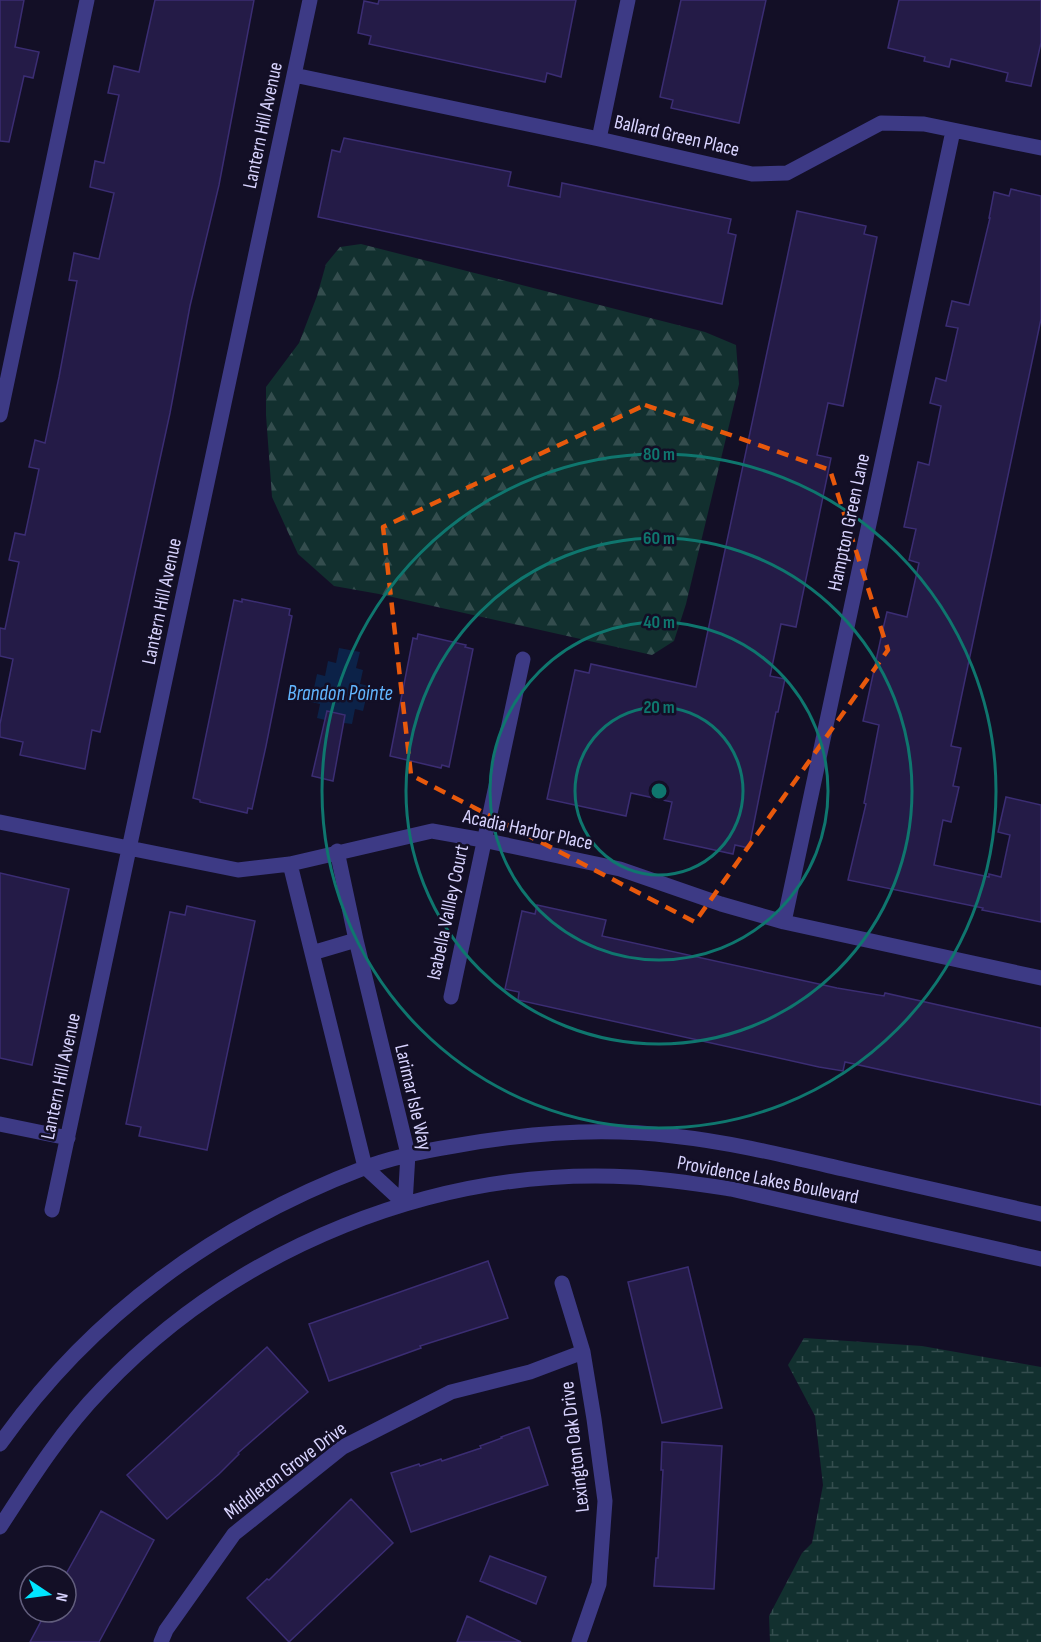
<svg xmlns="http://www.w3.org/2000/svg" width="1041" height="1642" font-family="'Sofia Sans Condensed',sans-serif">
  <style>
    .forest { fill: url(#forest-firs) }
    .wetland { fill: url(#wetland-marsh) }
    .water { fill: #0c2248 }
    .building { fill: #241b47; stroke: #3b2d73; stroke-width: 1.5 }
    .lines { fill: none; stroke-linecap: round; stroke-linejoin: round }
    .minor { stroke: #3d3a85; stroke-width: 15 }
    .marked { fill: none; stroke: #e8590c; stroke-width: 4.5; stroke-dasharray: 12 8; stroke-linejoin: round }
    .ring { fill: none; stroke: #0f766e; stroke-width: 3 }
    .labels { text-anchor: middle; stroke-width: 5; stroke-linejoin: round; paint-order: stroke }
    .street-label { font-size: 20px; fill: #d9d4ff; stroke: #130f26 }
    .water-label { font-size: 21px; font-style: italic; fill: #62b6ff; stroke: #130f26 }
    .centre { fill: #0f766e; stroke: #130f26; stroke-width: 3 }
    .ring-label { font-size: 18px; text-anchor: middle; font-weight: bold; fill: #0f766e; stroke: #130f26; stroke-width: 5; stroke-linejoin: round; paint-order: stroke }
  </style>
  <defs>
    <pattern id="forest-firs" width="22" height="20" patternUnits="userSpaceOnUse" patternTransform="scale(1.5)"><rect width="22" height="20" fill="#12302f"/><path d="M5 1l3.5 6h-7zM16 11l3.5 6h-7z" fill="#344d4e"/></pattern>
    <pattern id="wetland-marsh" width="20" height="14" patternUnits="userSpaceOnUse" patternTransform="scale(1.5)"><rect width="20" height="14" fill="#12302f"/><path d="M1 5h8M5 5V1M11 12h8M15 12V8" fill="none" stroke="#344d4e"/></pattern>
  </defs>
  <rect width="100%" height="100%" fill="#130f26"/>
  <path class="forest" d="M361,244l344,88 31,13 3,39 -53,220 -12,37 -22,14 -273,-61 -45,-8 -36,-32 -26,-57 -6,-82v-28l33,-44 18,-47 9,-32 14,-17z"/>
  <path class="wetland" d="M804,1338l118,8 119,21v275h-271l-1,-26 33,-63 10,-10 11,-58 -8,-69 -27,-51z"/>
  <path class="water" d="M339,648l21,4 -4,16 7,2 -3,14 9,2 -6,25 -8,-2 -3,15 -8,-1 -4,15 -15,-18 -8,-2 3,-14 -9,-2 6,-28 8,2 3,-15 8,2z"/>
  <path class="building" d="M0,0h24l-9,47 24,5 -6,26 -9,-2 -15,66 -9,-1z
    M155,0h99l-35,185 -29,121 -20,107 -46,211 -24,108 -8,-2 -7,39 -65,-14 3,-13 -23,-5v-13l13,-65 -13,-3v-28l5,1 14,-67 -10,-2 6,-27 10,2 14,-66 -10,-2 6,-27 10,3 14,-66 18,-96 -8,-1 5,-27 25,6 15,-66 -24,-6 5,-26 9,2 15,-68 -11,-2 6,-27 25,6z
    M379,0h197l-15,77 -14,-4 -2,9 -176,-38 2,-8 -13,-3 6,-32 14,3z
    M681,0h85l-27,123 -68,-15 2,-8 -13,-3z
    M899,0h142v43l-10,43 -25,-5 2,-8 -57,-14 -2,8 -25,-6 1,-4 -37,-9z
    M344,138l167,34 -3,14 52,11 2,-14 169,36 -3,14 8,2 -14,69 -404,-87 14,-67 8,2z
    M1011,189l30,7v123l-90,427 10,2 -8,38 6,1 -8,35 -8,-2 -9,45 55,12v-3l12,3 9,-42 -12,-3 8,-35 35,8v117l-59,-12 1,-2 -135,-28 18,-76 -2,-1 15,-78 -16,-4 19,-88 5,-21 20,5 12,-54 -10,-3 7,-31 -12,-2 14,-65 11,3 12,-59 -11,-3 6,-25 10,3 12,-53 -12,-2 6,-25 17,4 21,-87h-1l5,-26 15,4z
    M797,211l69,15 -2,8 13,3 -34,169 -15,-3 -11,52 14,3 -35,169 -15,-3 -11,52 15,3 -7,33h-2l-27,136 -14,-3 -2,9 -69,-15 8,-37 -41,-9 -5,23 -79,-17 28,-129 14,3 2,-9 105,23z
    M242,599l48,10 -1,6 3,1 -26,130 -14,63 -4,-1 -1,5 -47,-11v-2l-7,-2 41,-198 8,2z
    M418,634l48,11 -1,2 8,2 -24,118 -7,-2 -1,3 -51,-12 23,-118 4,1z
    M327,711l18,4 -12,66 -21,-5z
    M0,873l69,16 -37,176 -32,-7z
    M537,905l69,15 -4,16 235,52 47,8 1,-3 156,35v77l-196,-43 -2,9 -24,-4 -301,-67 1,-8 -14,-3 17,-78 13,3z
    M187,906l68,15 -48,229 -68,-14 2,-9 -15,-3 44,-212 15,3z
    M488,1261l20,57 -88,28 1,2 -92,33 -20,-57z
    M688,1267l34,141 -60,15 -34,-141z
    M267,1347l41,45 -70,61 1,1 -20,20 -52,45 -40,-44z
    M529,1427l19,58 -137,47 -20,-59 28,-9 1,2 21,-7 1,2 39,-13 -1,-2 22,-8 -1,-1z
    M662,1442l60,4 -8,143 -60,-3 2,-28h2l5,-88h-2z
    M351,1499l42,44 -104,99 -42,-44 20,-19 2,1z
    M101,1511l53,29 -55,102h-69l16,-30h20l-1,-36z
    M490,1556l56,21 -10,27 -56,-23z
    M467,1616l54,26h-64z"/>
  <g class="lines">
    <path class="minor" d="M294,75l305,64 153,35 35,-1 94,-50 43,1 117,24
      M599,139l29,-139
      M0,415l87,-415
      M0,822l238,48 52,-6 142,-33 51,9 137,29 101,35 63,18 257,56
      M337,851l19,89 52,214 -3,50
      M290,864l75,303 40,37
      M784,922l169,-791
      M312,953l44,-13
      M451,997l72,-338
      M0,1124l68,14
      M52,1210l258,-1210
      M562,1283l21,69 11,67 11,82 -6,83 -20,58
      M0,1444c91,-129 217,-220 364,-276 29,-11 59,-17 90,-22 72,-13 146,-19 219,-10 57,6 114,20 170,33 66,15 132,30 198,45
      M0,1527c31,-48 62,-97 102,-138 135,-142 334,-223 530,-212 34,2 66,7 99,12l310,70
      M161,1642l5,-12 68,-96 109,-87 108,-55 79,-20 53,-20"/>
  </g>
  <path class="marked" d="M645,405l185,65 58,180 -193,272 -284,-147 -28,-248z"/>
  <g class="ring">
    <circle cx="659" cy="791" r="84"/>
    <circle cx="659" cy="791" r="169"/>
    <circle cx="659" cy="791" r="253"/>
    <circle cx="659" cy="791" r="337"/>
  </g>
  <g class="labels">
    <g class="street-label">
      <text transform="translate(262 125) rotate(-78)" y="7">Lantern Hill Avenue</text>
      <text transform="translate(677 135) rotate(13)" y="7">Ballard Green Place</text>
      <text transform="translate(848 522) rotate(-78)" y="7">Hampton Green Lane</text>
      <text transform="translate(161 601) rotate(-78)" y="7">Lantern Hill Avenue</text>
      <text transform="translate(528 829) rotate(12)" y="7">Acadia Harbor Place</text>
      <text transform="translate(447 912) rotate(-78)" y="7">Isabella Vallley Court</text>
      <text transform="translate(60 1076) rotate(-78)" y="7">Lantern Hill Avenue</text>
      <text transform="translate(414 1097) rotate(77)" y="7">Larimar Isle Way</text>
      <text transform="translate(768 1179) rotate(11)" y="7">Providence Lakes Boulevard</text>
      <text transform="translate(574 1447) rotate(-97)" y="7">Lexington Oak Drive</text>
      <text transform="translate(285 1470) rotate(-37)" y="7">Middleton Grove Drive</text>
    </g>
    <g class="water-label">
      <text x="340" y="700">Brandon Pointe</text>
    </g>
  </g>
  <circle cx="659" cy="791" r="9" class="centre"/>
  <g class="ring-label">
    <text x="659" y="460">80 m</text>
    <text x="659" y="544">60 m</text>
    <text x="659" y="628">40 m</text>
    <text x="659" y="713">20 m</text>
  </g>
  <g transform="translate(48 1594) rotate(103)"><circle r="28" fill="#130f26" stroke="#625e7d" stroke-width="1.5"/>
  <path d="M0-4.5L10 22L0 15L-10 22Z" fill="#00e5ff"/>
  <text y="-9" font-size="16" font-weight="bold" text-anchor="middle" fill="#d9d4ff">N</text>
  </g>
</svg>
